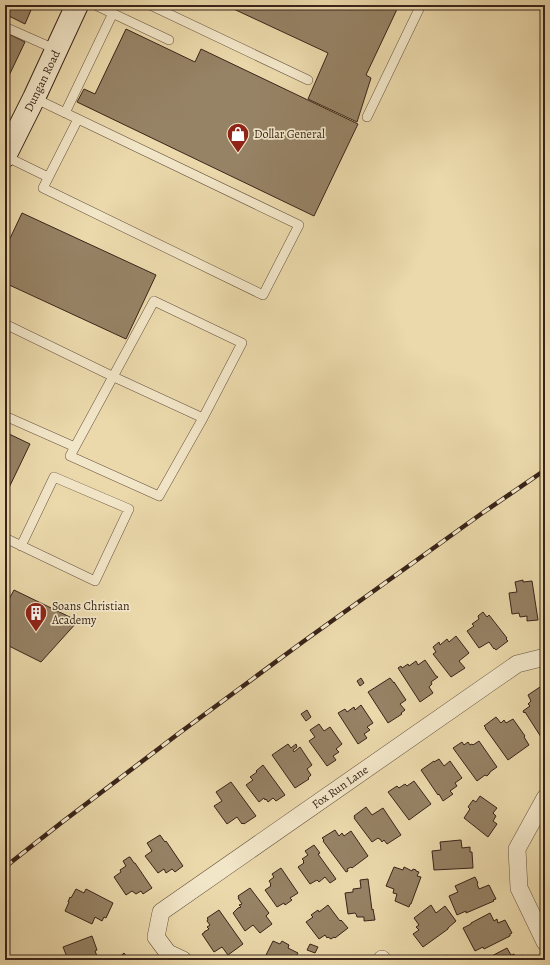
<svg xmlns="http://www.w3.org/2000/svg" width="550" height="965" font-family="Alegreya,serif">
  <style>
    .building { fill: #968265; stroke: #392419 }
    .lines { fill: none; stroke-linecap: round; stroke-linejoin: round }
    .lane-casing { stroke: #66513e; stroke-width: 10 }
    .street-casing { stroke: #66513e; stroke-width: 18 }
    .secondary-casing { stroke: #392419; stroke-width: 24 }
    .lane { stroke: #f2e6c8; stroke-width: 9 }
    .street { stroke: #f2e6c8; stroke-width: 17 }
    .secondary { stroke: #f2e6c8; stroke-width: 22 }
    .rail-casing { stroke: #392419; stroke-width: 4.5 }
    .rail { stroke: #f2e6c8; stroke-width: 3; stroke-dasharray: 9; stroke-linecap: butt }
    .labels { text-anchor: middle; stroke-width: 3.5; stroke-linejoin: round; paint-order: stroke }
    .street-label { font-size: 12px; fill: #392419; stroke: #f2e6c8 }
    .poi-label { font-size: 12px; fill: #392419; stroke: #f2e6c8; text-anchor: start }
  </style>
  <rect width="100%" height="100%" fill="#ebd9ab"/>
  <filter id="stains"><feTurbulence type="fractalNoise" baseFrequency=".005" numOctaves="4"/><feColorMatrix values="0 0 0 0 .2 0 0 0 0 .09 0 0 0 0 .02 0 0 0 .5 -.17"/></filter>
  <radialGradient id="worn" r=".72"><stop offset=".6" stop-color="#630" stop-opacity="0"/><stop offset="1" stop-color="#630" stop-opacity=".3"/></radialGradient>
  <path class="building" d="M5,5h15l11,5 -6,14 -20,-10z
    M20,5h14l-3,5z
    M225,5h174l-33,70 5,3 -14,44 -49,-23 20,-46z
    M126,29l69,33 6,-13 157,75 -44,92 -237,-114 7,-13 11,5z
    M5,32l20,10 -20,42z
    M22,213l134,62 -30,64 -121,-56v-34z
    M5,432l25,12 -25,52z
    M523,580v2l9,-1 6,39 -11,1v-5l-7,1 -1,-4 -7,1 -3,-21 8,-1 -2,-10z
    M14,590l64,31 -37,41 -36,-18v-42l2,1z
    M483,612l4,5 2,-2 18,23 -1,1 2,2 -12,9 -2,-2v1l-5,-7 -10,6 -12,-17 7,-5 -2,-2 7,-5 -1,-3z
    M456,636l13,17 -10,8 6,7 -14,9 -18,-23 3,-2 -3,-5 6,-5 1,3 7,-6 2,3z
    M425,660l11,16 2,1 -7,5 1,2 -3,3 4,6 -13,9 -22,-34 3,-2 1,2 6,-4 1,2 7,-5 2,4z
    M361,678l3,5 -4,3 -3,-5z
    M390,678l4,5v-1l12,18 -6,4 5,6 -4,3 1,1 -14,9 -20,-31z
    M540,687l5,5v43l-4,2 -16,-25 -1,1 -1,-2 7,-5 -2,-2 3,-3 -3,-6z
    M361,705l12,18 -6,4 3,3 -6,4 3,4 -9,6 -20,-31 7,-4 2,3 7,-5 1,3z
    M307,710l4,7 -5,4 -5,-7z
    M496,717l5,6 3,-3 2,3 7,-4 12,17 -1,1 5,8 -21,15 -23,-32h1l-2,-2z
    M319,724l5,7 6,-4 12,17 -6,5 3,3 -6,4 3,4 -9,6 -18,-25 6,-4 -5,-7z
    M479,741l18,26 -7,5 -1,2 -2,2 -2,-1 -8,6 -24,-33 9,-6 2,3 4,-3 2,3 2,-1 1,1z
    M288,744l3,4 5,-4 1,3 -4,3 1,2 6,-5 12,18 -5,4 4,6 -3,3 1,1 -14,9 -23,-33z
    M439,759l5,7 6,-5 12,17 -7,5 2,3 -7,5 3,3 -10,7 -4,-7 -1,1 -17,-25 13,-9v1z
    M263,765l22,30 -9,6 -3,-3 -5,4 -2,-3 -1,1 -1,-2 -5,4 -13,-17 7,-5 -3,-3 7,-5 -1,-1z
    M414,781l17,23 -22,16 -21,-28 9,-6 2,2 6,-4 2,2z
    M231,782l25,34 -12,8 -1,-1 -1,1 -5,-7 -10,7 -13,-18 8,-5 -6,-9z
    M480,796l17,12 -4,5 3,3 -3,5 4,3 -9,13 -24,-19 6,-9 -2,-2 5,-7 3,2z
    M366,807l6,8 11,-7 18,27 -14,9 -3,-4 -2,2 -2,-3h-1l-1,-1 -6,4 -18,-24h1l-1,-2z
    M335,830l4,6 3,-3 2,3 7,-5 17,25 -16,12 -1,-1 -4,2 1,2 -2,1 -23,-31 1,-1 -2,-2z
    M160,835l5,7 1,-1 17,25 -8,6 -3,-3 -6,4 -2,-4 -6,4 -13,-17 7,-5 -5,-8z
    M461,840l1,8 8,-1v5h2l1,16 -39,2 -2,-19 9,-1 -1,-8z
    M314,845l6,8 -2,1 18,25 -6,4 -5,-6 -6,5 -2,-2 -7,4 -12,-17 6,-4 -1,-1 1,-1 -2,-2 6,-4 -3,-4z
    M129,857h1l4,6h1l17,25 -9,6 -2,-3 -5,3 -4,-3 -6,4 -12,-18 7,-5 -1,-2 6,-4 -3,-5z
    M394,867l9,3 1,-3 8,4 1,-2 3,1v1l3,1 -2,4 4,1 -10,27h-1l-1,3 -14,-6 2,-7 -4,-1 1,-4 -8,-3z
    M281,868l17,25 -8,5 2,2 -7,5 -1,-2 -7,4 -12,-17 6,-4 -1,-1 1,-1 -2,-3 5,-4 -2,-3z
    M475,877l3,6 -1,1 2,5 10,-4 7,14 -3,1 1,1 -28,12v-2l-9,4 -8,-19 9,-4 -3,-6z
    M368,879l4,31 1,-1 2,11 -11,1v-4h-7l-1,-3 -1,-1 -7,1 -3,-21 8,-1v-3l8,-1 -1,-8z
    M250,888l19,25 -3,3 6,8 -12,9 -7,-8 -8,6 -12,-18 5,-5 3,-1 -2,-2 3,-1 -4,-6h1l-1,-2z
    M76,889l8,4 2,-4 27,14 -7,15 -2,-1 -2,4 -7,-4 -3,7 -27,-13 4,-9h-1l2,-5 1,1z
    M328,905l12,16 1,-1 7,8 -13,10 -1,-1 -3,2 -3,-2 -1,1 -2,-3 -6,4 -13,-17 7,-5 -2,-2 7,-5 1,2z
    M431,905l5,8 9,-7 11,15 -8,7v1l-25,18 -10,-13 6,-4 -3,-3 3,-2 -5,-7z
    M219,910l24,34 -15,11 -6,-8 -8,5 -12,-18 2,-1v-1l5,-3 -2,-2 3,-2 -3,-4 1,-2 -1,-1z
    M490,913l4,8 3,-2 1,4 7,-3 7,13 -2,1v2l-26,13 -1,-2 -8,4 -12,-23 8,-4v-1z
    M92,936l5,14 -2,1 2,5 -7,2 1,2h-27l-1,-1 4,-2 -4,-10z
    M273,941l7,3 2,-3 7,4 -1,3 10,5 -4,7h-31v-2l1,1z
    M310,944l8,3 -3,6 -8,-3z
    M507,948l4,7 3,-1 2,4 7,-3 2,5h-41z
    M124,953l5,7h-13z
    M446,955l2,1v1l6,3h-9z"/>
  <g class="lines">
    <g class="lane-casing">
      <path id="lane" d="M95,5l74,35
        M150,5l158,75
        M5,27l52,23
        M34,98l44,21 221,106 -36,70 -220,-107 35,-69
        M65,113l48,-100
        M367,117l54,-112
        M5,156l43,21
        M5,324l109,53 89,41 39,-75 -88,-42 -84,155 89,40 44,-78
        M5,416l70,31
        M5,538l90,43 34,-72 -75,-32 -33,69"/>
    </g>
    <g class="street-casing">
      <path id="street" d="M545,798l-28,51 2,39 26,54
        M183,960l-15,-7 -12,-16 5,-25 356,-248 28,-7
        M382,960v-1"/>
    </g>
    <g class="secondary-casing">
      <path id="secondary" d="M5,156l29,-58 43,-93"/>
    </g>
    <use href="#lane" class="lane"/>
    <use href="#street" class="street"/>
    <use href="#secondary" class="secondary"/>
    <g class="rail-casing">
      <path id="rail" d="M5,867l56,-44 117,-89 126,-93 177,-127 64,-44"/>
    </g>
    <use href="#rail" class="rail"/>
  </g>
  <defs>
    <g id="shop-pin" transform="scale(1.15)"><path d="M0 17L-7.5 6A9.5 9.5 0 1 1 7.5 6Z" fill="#8f2418" stroke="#f2e6c8"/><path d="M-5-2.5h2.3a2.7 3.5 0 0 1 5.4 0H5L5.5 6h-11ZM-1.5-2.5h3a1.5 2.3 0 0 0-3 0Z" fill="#fff"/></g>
    <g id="building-pin" transform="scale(1.15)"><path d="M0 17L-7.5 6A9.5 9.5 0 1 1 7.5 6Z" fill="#8f2418" stroke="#f2e6c8"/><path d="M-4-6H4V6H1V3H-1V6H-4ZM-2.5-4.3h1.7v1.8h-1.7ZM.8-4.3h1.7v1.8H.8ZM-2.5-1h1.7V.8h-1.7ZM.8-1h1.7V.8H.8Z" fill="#fff"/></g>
  </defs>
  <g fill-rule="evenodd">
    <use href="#shop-pin" x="238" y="134"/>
    <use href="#building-pin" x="36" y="613"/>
  </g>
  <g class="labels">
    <g class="street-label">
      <text transform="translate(42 81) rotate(-64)" y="4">Dungan Road</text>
      <text transform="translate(340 787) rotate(-35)" y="4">Fox Run Lane</text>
    </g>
    <g class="poi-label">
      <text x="254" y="138">Dollar General</text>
      <text x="52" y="610">Soans Christian<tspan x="52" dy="14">Academy</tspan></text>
    </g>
  </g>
  <rect width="550" height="965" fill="none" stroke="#ebd9ab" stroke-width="20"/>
  <rect x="6" y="6" width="538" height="953" fill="none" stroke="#392419" stroke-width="2"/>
  <rect x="10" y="10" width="530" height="945" fill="none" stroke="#392419"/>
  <rect width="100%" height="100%" filter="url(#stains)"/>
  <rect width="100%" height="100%" fill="url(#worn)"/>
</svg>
